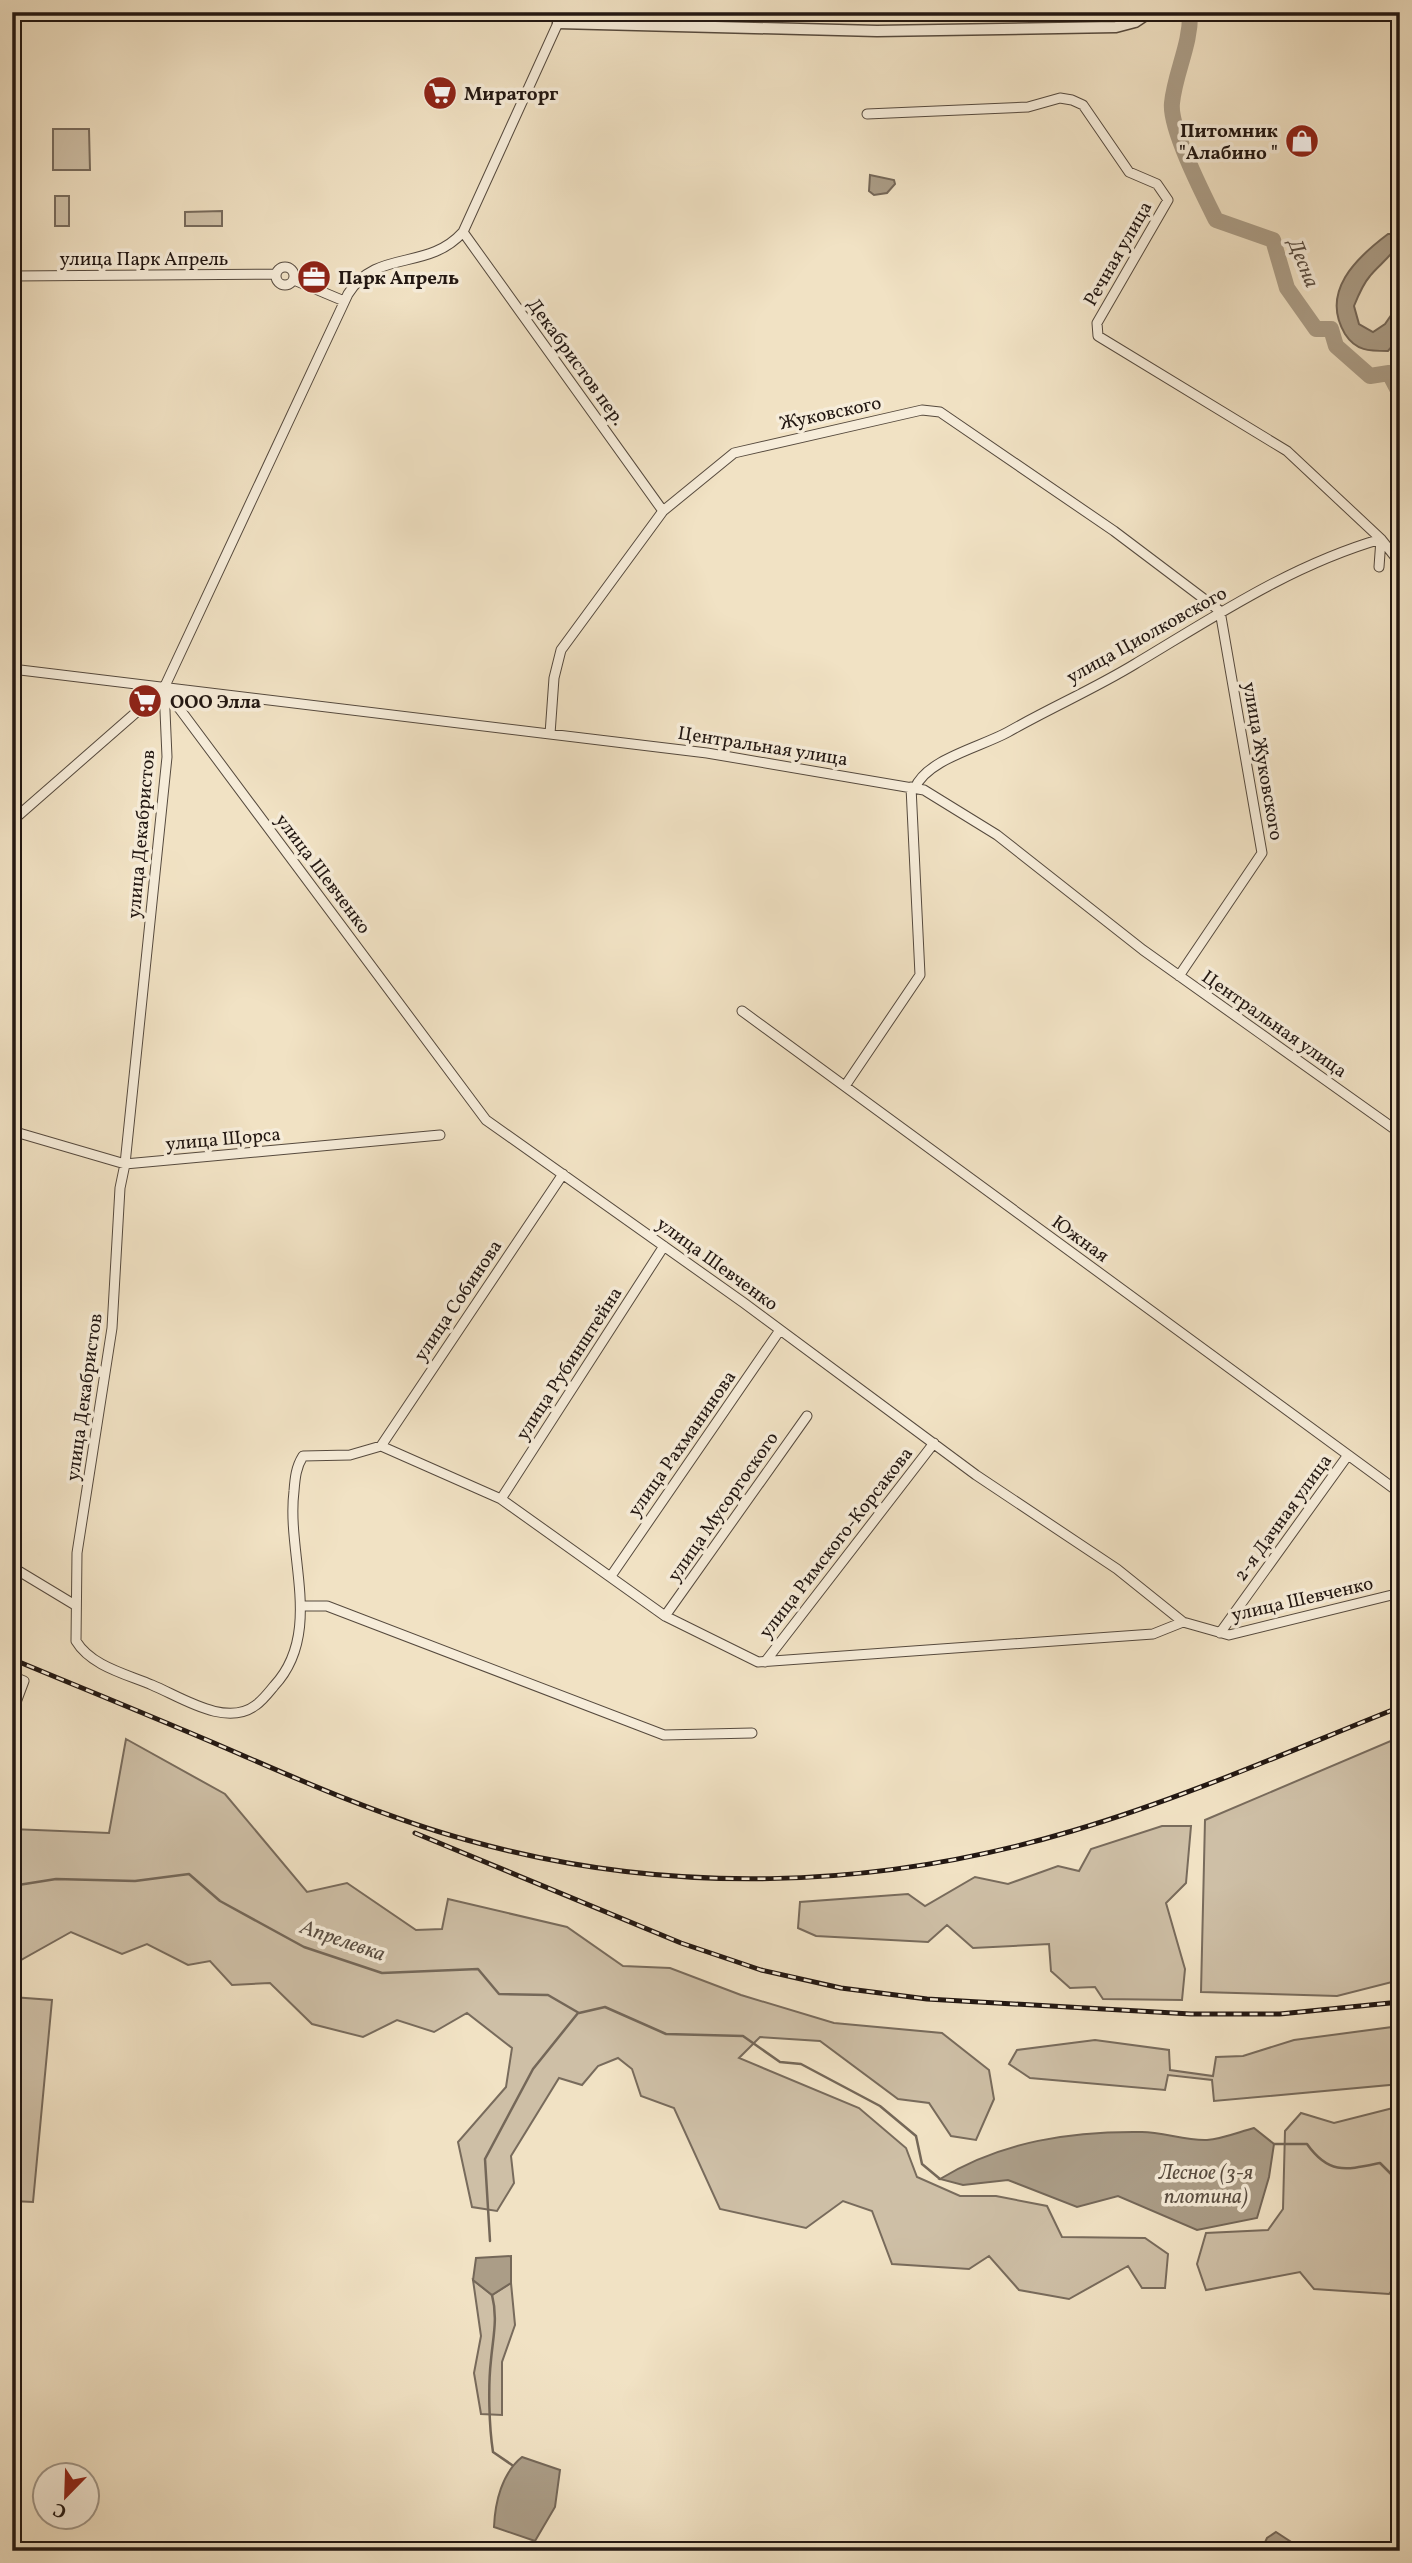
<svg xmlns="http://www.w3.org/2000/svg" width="1412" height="2563" font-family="Vollkorn,serif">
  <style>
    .green { fill: #cebfa6; stroke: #786b5c; stroke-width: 2 }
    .water { fill: #ab9d87; stroke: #746758; stroke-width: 2 }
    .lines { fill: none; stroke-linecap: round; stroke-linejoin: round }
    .stream { stroke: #746758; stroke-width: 2.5 }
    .river { stroke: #ab9d87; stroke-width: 16 }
    .minor-casing { stroke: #564a3e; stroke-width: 11 }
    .tertiary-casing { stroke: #564a3e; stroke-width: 13 }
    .minor { stroke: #f6ecd9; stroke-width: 9 }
    .tertiary { stroke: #f6ecd9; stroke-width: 10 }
    .rail-casing { stroke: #221712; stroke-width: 5 }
    .rail { stroke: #f6ecd9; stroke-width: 2.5; stroke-dasharray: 8; stroke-linecap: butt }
    .labels { text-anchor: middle; stroke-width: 7; stroke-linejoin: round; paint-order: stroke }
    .poi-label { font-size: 19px; font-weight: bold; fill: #221712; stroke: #f6ecd9; text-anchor: start }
    .street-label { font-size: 19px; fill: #221712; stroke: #f6ecd9 }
    .water-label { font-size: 21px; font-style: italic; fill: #594d41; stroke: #f6ecd9 }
  </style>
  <rect width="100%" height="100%" fill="#f1e2c4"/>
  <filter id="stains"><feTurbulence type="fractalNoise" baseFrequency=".00286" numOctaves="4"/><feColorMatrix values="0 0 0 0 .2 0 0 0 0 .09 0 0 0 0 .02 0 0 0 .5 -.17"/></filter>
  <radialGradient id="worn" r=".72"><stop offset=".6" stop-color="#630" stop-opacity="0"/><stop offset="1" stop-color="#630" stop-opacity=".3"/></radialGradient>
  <path class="green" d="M53,129h36l1,41h-37z
    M55,196h14v30h-14z
    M222,211v15h-37v-14z
    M1400,1737v243l-63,16 -136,-4 4,-172z
    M126,1739l99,55 82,98 40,-9 69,47 26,-1 6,-30 119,28 56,39 47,2 71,27 93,28 108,10 47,37 5,29 -18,41 -25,-4 -22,-33 -31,-4 -78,-58 -60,-4 -21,21 120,50 47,40 11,29 43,19h36l51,10 15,31 83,1 23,16 -3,34h-23l-14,-22 -59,33 -50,-9 -30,-34 -20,13 -77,-5 -20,-53 -29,-10 -37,27 -86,-19 -46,-101 -33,-12 -9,-27 -14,-11 -20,8 -16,19 -23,-7 -48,78 3,27 -17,28 -25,-4 -14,-65 48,-55 6,-39 -45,-35 -33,19 -37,-12 -34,17 -51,-13 -42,-41 -38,2 -22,-24 -22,4 -41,-21 -25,10 -51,-22 -59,33v-136l97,4z
    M1162,1826h29l-5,57 -20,20 19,66 -3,31 -79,-1 -8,-12 -25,1 -19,-17 -2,-27 -76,4 -26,-23 -19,17 -112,-6 -18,-8 2,-26 108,-8 17,12 50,-29 33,7 50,-18 21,5 12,-22z
    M12,1997l40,3 -19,202 -21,-1z
    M1400,2026v58l-186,17 -2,-21 -44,-5 -3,15 -135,-12 -21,-14 8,-14 78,-10 74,10 1,20 43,6 3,-19 27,-1 51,-16z
    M1397,2107l3,9v164l-11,14 -75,-5 -14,-17 -94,18 -9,-26 9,-31 62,-3 15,-21 2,-78 16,-18 33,10z
    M473,2280l19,15 19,-12 4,42 -13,37v53l-21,-1 -7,-41 7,-37z"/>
  <path class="water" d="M870,175l24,5 1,4 -8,9 -13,2 -5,-4z
    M1388,234h12c-1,18 -20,29 -30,42 -7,8 -12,20 -16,30l5,18 14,8 12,-8 9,-13 6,-2v28l-12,14c-19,0 -32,0 -43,-17 -25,-42 11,-76 43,-100z
    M1254,2128l20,16 -5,33 -12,41 -60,12 -79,-34 -41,11 -69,-27 -45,5 -23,-6c62,-38 132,-48 202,-47 21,0 44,9 65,8 15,-1 32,-8 47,-12z
    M511,2256v27l-19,12 -19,-15 3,-22z
    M522,2457l38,13 -5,37 -20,34 -41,-14c1,-25 8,-54 28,-70z
    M1276,2532l29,19h-44l6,-13z"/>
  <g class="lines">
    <path class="stream" d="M12,1886l44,-7 79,2 54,-7 31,27 84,46 78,26 96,-4 21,25 49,1 31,18 26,-6 61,27 77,2 37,26 21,2 79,42 36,30 6,28 18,15
      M1274,2144h33c22,31 39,26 73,19l20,20
      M490,2241l-5,-82 48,-90 45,-56
      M492,2295c6,23 1,42 -1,65 -3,26 -2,66 2,92l19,13"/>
    <path class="river" d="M1190,12c1,33 -15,60 -18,91 -3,25 32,93 44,117l57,20 14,48 29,41h15l5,17 34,30 19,-3 11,21"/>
    <g class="minor-casing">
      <path id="minor" d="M558,23l-95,209c-36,40 -86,16 -115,62l-184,394 3,69 -42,407 -5,24 -8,140 -35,225 -1,88c15,25 50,33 76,44 29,12 74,43 104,20 7,-5 13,-13 18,-19 50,-54 12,-131 20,-195 1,-13 2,-24 9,-35l47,-1 31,-9 120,53 164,117 93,46 395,-28 30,-12
        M867,114l161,-7 32,-9 12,2 11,5 46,67 28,12 11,16 -71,123 1,13 189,115 94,88 19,24
        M463,232l200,279
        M276 276a9 9 0 1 1 18 0a9 9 0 1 1-18 0Z
        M12,276l264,-2
        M294,280l50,21
        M12,669l695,84 217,37 73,45 146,115 257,183
        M1396,720l4,28
        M550,734l4,-56 7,-28 102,-139 71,-58 188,-43 18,2 174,119 106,80 42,242 -83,123
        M915,788c12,-29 66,-41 93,-56 42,-24 86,-43 127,-68 79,-47 156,-99 246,-125l-2,28
        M12,821l152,-133 322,432 258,183 232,172 141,94 66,53 46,13 171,-42
        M742,1011l658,482
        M845,1086l75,-111 -9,-188
        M12,1131l113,33 315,-29
        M381,1446l182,-272
        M501,1499l163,-253
        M12,1567l63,38
        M611,1576l169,-246
        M301,1606h26l337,129 88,-2
        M665,1616l142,-200
        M1220,1633l128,-178
        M765,1662l169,-219
        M12,1676l12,5 -12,32
        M1320,2550l2,1"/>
    </g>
    <g class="tertiary-casing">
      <path id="tertiary" d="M558,23l319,8 239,-4 19,-5 15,-10"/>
    </g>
    <use href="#minor" class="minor"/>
    <use href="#tertiary" class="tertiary"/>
    <g class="rail-casing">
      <path id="rail" d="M12,1659c72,30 144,59 216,90 78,34 156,68 239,91 199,56 407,50 605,-9 112,-33 220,-81 328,-124
        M415,1833l266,110 80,27 80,18 86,11 264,15h89l120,-12"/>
    </g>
    <use href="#rail" class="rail"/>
  </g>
  <defs>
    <g id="supermarket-disc" transform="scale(1.75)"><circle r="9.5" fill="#8f2418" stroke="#f6ecd9"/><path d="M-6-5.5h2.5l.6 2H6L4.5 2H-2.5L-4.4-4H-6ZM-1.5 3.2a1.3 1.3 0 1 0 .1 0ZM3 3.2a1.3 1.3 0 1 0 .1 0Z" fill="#fff"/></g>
    <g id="shop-disc" transform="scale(1.75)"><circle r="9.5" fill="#8f2418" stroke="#f6ecd9"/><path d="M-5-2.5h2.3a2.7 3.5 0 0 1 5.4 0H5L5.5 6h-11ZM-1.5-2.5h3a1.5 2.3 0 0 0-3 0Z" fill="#fff"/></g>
    <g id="office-disc" transform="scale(1.75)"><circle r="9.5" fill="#8f2418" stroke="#f6ecd9"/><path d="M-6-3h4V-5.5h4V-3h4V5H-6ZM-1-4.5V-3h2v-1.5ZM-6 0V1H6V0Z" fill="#fff"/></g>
  </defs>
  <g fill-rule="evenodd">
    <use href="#supermarket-disc" x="440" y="93"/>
    <use href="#shop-disc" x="1302" y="141"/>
    <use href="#office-disc" x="314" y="277"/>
    <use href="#supermarket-disc" x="145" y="701"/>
  </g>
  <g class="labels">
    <g class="poi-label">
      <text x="464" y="100">Мираторг</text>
      <text x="1278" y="137" text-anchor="end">Питомник<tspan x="1278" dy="22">"Алабино "</tspan></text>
      <text x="338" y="284">Парк Апрель</text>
      <text x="170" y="708">ООО Элла</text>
    </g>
    <g class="street-label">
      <text transform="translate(1117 253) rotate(-60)" y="7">Речная улица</text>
      <text x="144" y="265">улица Парк Апрель</text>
      <text transform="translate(577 361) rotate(54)" y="7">Декабристов пер.</text>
      <text transform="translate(830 412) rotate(-12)" y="7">Жуковского</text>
      <text transform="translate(1146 634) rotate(-29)" y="7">улица Циолковского</text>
      <text transform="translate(763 745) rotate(9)" y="7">Центральная улица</text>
      <text transform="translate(1264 761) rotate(80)" y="7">улица Жуковского</text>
      <text transform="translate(140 834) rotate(-85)" y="7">улица Декабристов</text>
      <text transform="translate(324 873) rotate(53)" y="7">улица Шевченко</text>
      <text transform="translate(1275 1023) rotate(35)" y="7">Центральная улица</text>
      <text transform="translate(223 1138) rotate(-5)" y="7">улица Щорса</text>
      <text transform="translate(1081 1238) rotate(36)" y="7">Южная</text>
      <text transform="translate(718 1263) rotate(36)" y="7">улица Шевченко</text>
      <text transform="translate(457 1300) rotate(-56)" y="7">улица Собинова</text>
      <text transform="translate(568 1363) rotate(-57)" y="7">улица Рубинштейна</text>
      <text transform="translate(83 1397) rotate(-82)" y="7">улица Декабристов</text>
      <text transform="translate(681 1443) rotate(-55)" y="7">улица Рахманинова</text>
      <text transform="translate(722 1506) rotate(-55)" y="7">улица Мусоргоского</text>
      <text transform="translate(1282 1517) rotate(-54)" y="7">2-я Дачная улица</text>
      <text transform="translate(835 1542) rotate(-52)" y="7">улица Римского-Корсакова</text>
      <text transform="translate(1302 1598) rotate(-13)" y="7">улица Шевченко</text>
    </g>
    <g class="water-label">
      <text transform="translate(1304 263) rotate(68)" y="7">Десна</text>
      <text transform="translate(343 1940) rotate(19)" y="7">Апрелевка</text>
      <text x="1206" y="2179">Лесное (3-я<tspan x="1206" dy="24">плотина)</tspan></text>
    </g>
  </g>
  <rect width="1412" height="2563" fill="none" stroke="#f1e2c4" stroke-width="42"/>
  <rect x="14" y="14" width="1384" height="2535" fill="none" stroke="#221712" stroke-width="3.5"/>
  <rect x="21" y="21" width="1370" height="2521" fill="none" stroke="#221712" stroke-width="2"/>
  <g transform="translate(66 2496) rotate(203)"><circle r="33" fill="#f6ecd9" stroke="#a19789" stroke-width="2"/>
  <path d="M0-5L12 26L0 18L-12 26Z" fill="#8f2418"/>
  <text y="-10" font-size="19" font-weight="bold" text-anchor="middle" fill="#221712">С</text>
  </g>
  <rect width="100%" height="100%" filter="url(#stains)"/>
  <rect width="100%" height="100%" fill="url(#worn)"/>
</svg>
